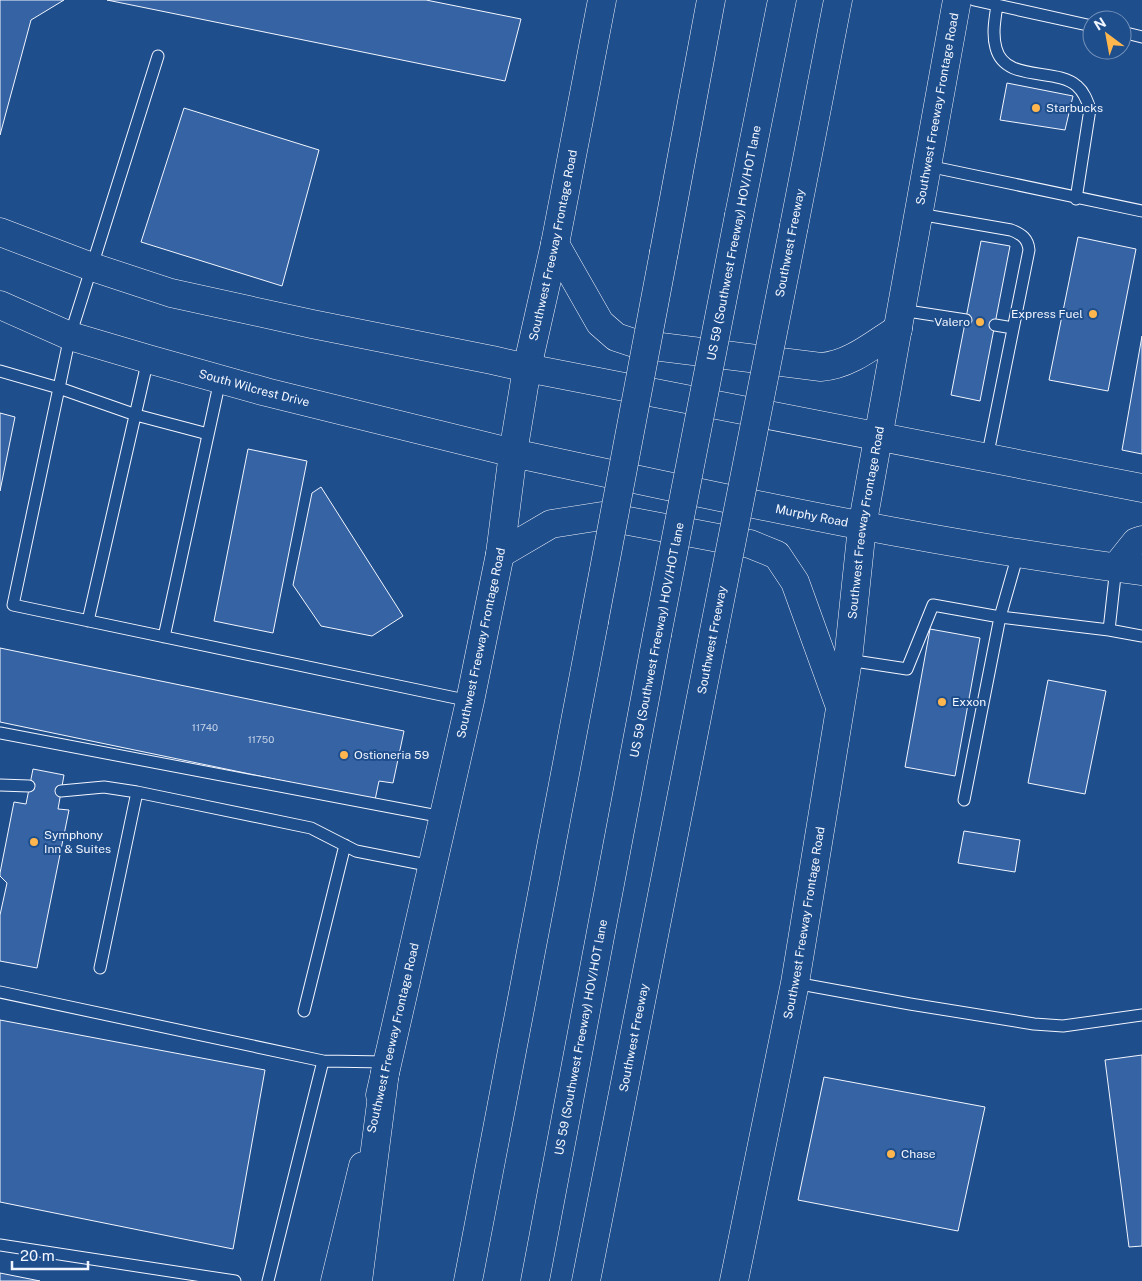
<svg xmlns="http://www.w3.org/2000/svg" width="1142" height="1281" font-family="'Public Sans',sans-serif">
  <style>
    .building { fill: #3563a3; stroke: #f2f6ff }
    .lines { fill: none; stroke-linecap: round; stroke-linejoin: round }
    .service-casing { stroke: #f2f6ff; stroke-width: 13 }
    .secondary-casing { stroke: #f2f6ff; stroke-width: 29 }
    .primary-casing { stroke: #f2f6ff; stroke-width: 29 }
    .motorway-casing { stroke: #f2f6ff; stroke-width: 29 }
    .service { stroke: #1f4e8c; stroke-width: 11 }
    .secondary { stroke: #1f4e8c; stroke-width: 28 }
    .primary { stroke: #1f4e8c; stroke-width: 28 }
    .motorway { stroke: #1f4e8c; stroke-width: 28 }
    .motorway-bridge-casing { stroke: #f2f6ff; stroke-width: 29; stroke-linecap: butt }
    .motorway-bridge { stroke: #1f4e8c; stroke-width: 28 }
    .poi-dot { fill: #ffb74d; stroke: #1f4e8c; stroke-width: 2 }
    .labels { text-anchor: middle; stroke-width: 4; stroke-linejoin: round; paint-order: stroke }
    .number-label { font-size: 10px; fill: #c3d1e8 }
    .poi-label { font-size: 12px; fill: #f2f6ff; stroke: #1f4e8c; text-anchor: start }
    .street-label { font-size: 12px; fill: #f2f6ff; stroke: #1f4e8c }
  </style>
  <rect width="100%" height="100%" fill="#1f4e8c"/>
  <path class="building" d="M0,0h64l-33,20 -31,115z
    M107,0h319l95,19 -16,62z
    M1007,83l66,13 -8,34 -65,-10z
    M184,108l135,42 -37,136 -141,-44z
    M1078,237l58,12 -28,142 -59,-11z
    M981,241l29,5 -30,155 -29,-6z
    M1142,336v118l-20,-4z
    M0,413l15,4 -15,74z
    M248,449l59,12 -34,172 -59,-12z
    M321,487l82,129 -31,20 -51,-10 -28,-41 19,-92z
    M930,629l50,9 -25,138 -50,-9z
    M0,648l404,83 -11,52 -14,-2 -4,19 -375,-78z
    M1048,680l58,11 -21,103 -57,-11z
    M33,769l31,6 -6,34 11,1 -32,158 -37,-7v-46l7,-32 -7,-7v-3l14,-71 12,2z
    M964,831l56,9 -5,32 -57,-9z
    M0,1020l265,50 -32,179 -233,-47z
    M1142,1055v191l-13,1 -24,-187z
    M824,1077l161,30 -27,124 -160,-31z
    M0,1273l40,8h-40z"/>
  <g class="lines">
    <g class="service-casing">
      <path id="service" d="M974,0l118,26
        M997,5c-2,14 -5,29 -1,43 9,35 60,19 81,38 7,6 10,14 13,23l-14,90
        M1122,32l20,5
        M158,56l-88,280 -57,269 457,96
        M928,166l214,45
        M919,214l92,16c11,4 17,9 18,20l-42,208
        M901,310l65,10
        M995,325l18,3
        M0,371l59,17 77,27 72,19
        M88,621l60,-262
        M1109,630l7,-63
        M164,637l56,-257
        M848,660l59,9 26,-64 67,12 109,13 33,6
        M0,733l443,84
        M0,785l29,1
        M61,791l43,-4 33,5 174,36 45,23 76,15
        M964,800l36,-183 18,-63
        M100,968l37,-176
        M795,983l115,21 124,20 29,2 79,-11
        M0,992l323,69
        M304,1011l41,-166
        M0,1245l235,36
        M268,1281l55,-220 64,1"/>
    </g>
    <g class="secondary-casing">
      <g id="secondary">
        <path id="s1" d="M0,232l92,35 79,26 141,31 180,36 35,8 28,-124 47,-244"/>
        <path d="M555,244l45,79 16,14 21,7 184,23c29,-2 53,-23 77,-38"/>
        <path id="s2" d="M0,305l70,31 78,23 118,33 247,61 -13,101 -30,147 -90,394"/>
        <path d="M500,554l51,-30 51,-8 148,28 27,11 18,27 44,122"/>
        <path d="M335,1281l28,-115"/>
        <path id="s3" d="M734,1281l61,-298 53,-323 14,-133 95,-527"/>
      </g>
    </g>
    <g class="primary-casing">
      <g id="primary">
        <path id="s4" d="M1142,488l-615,-120 -14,85c209,45 417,91 629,118"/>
        <path d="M1116,567l20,-25 6,-2"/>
      </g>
    </g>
    <g class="motorway-casing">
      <g id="motorway">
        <path d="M739,215l43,-215"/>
        <path d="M794,226l44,-226"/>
        <path d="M664,252l47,-252"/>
        <path d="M358,1281l27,-209"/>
        <path d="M468,1281l126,-659"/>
        <path id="s5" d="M535,1281l122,-646"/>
        <path id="s6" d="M586,1281l126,-640"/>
      </g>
    </g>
    <use href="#service" class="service"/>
    <use href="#secondary" class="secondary"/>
    <use href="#primary" class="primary"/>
    <use href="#motorway" class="motorway"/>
    <g class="motorway-bridge-casing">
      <path id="motorway-bridge" d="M594,622l70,-370
        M657,635l82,-420
        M712,641l82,-415"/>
    </g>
    <use href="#motorway-bridge" class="motorway-bridge"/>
  </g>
  <g class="poi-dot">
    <circle cx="1036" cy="108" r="5"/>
    <circle cx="1093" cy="314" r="5"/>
    <circle cx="980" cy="322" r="5"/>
    <circle cx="942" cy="702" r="5"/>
    <circle cx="344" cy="755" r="5"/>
    <circle cx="34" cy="842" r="5"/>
    <circle cx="891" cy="1154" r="5"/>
  </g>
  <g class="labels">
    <g class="number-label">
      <text x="205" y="731">11740</text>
      <text x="261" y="743">11750</text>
    </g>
    <g class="poi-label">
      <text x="1046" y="112">Starbucks</text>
      <text x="1083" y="318" text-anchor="end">Express Fuel</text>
      <text x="970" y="326" text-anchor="end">Valero</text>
      <text x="952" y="706">Exxon</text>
      <text x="354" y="759">Ostioneria 59</text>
      <text x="44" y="839">Symphony<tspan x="44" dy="14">Inn &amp; Suites</tspan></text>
      <text x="901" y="1158">Chase</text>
    </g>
    <g class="street-label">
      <text dy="4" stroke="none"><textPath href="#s3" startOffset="1190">Southwest Freeway Frontage Road</textPath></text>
      <text transform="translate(734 243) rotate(-79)" y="4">US 59 (Southwest Freeway) HOV/HOT lane</text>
      <text transform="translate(790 243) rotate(-79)" y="4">Southwest Freeway</text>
      <text dy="4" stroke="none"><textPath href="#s1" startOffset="671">Southwest Freeway Frontage Road</textPath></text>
      <text dy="4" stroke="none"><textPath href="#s2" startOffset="268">South Wilcrest Drive</textPath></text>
      <text dy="4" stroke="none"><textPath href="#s4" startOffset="1018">Murphy Road</textPath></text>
      <text dy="4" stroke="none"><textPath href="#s3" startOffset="770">Southwest Freeway Frontage Road</textPath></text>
      <text transform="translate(657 640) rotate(-79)" y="4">US 59 (Southwest Freeway) HOV/HOT lane</text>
      <text transform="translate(712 640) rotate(-79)" y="4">Southwest Freeway</text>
      <text transform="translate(481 643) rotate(-78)" y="4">Southwest Freeway Frontage Road</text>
      <text dy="4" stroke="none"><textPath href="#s3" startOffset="365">Southwest Freeway Frontage Road</textPath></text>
      <text transform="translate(393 1038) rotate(-77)" y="4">Southwest Freeway Frontage Road</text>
      <text dy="4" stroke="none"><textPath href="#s5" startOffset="248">US 59 (Southwest Freeway) HOV/HOT lane</textPath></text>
      <text dy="4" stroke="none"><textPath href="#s6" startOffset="248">Southwest Freeway</textPath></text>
    </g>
  </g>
  <g transform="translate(1107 35) rotate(328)"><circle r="24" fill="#1f4e8c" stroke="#7391ba"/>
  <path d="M0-4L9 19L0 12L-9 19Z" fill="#ffb74d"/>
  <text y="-8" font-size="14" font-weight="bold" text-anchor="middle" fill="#f2f6ff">N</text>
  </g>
  <path d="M12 1261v8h76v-8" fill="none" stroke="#f2f6ff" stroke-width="2.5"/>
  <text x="20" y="1261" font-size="15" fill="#f2f6ff" stroke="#1f4e8c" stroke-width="4" paint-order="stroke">20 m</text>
</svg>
